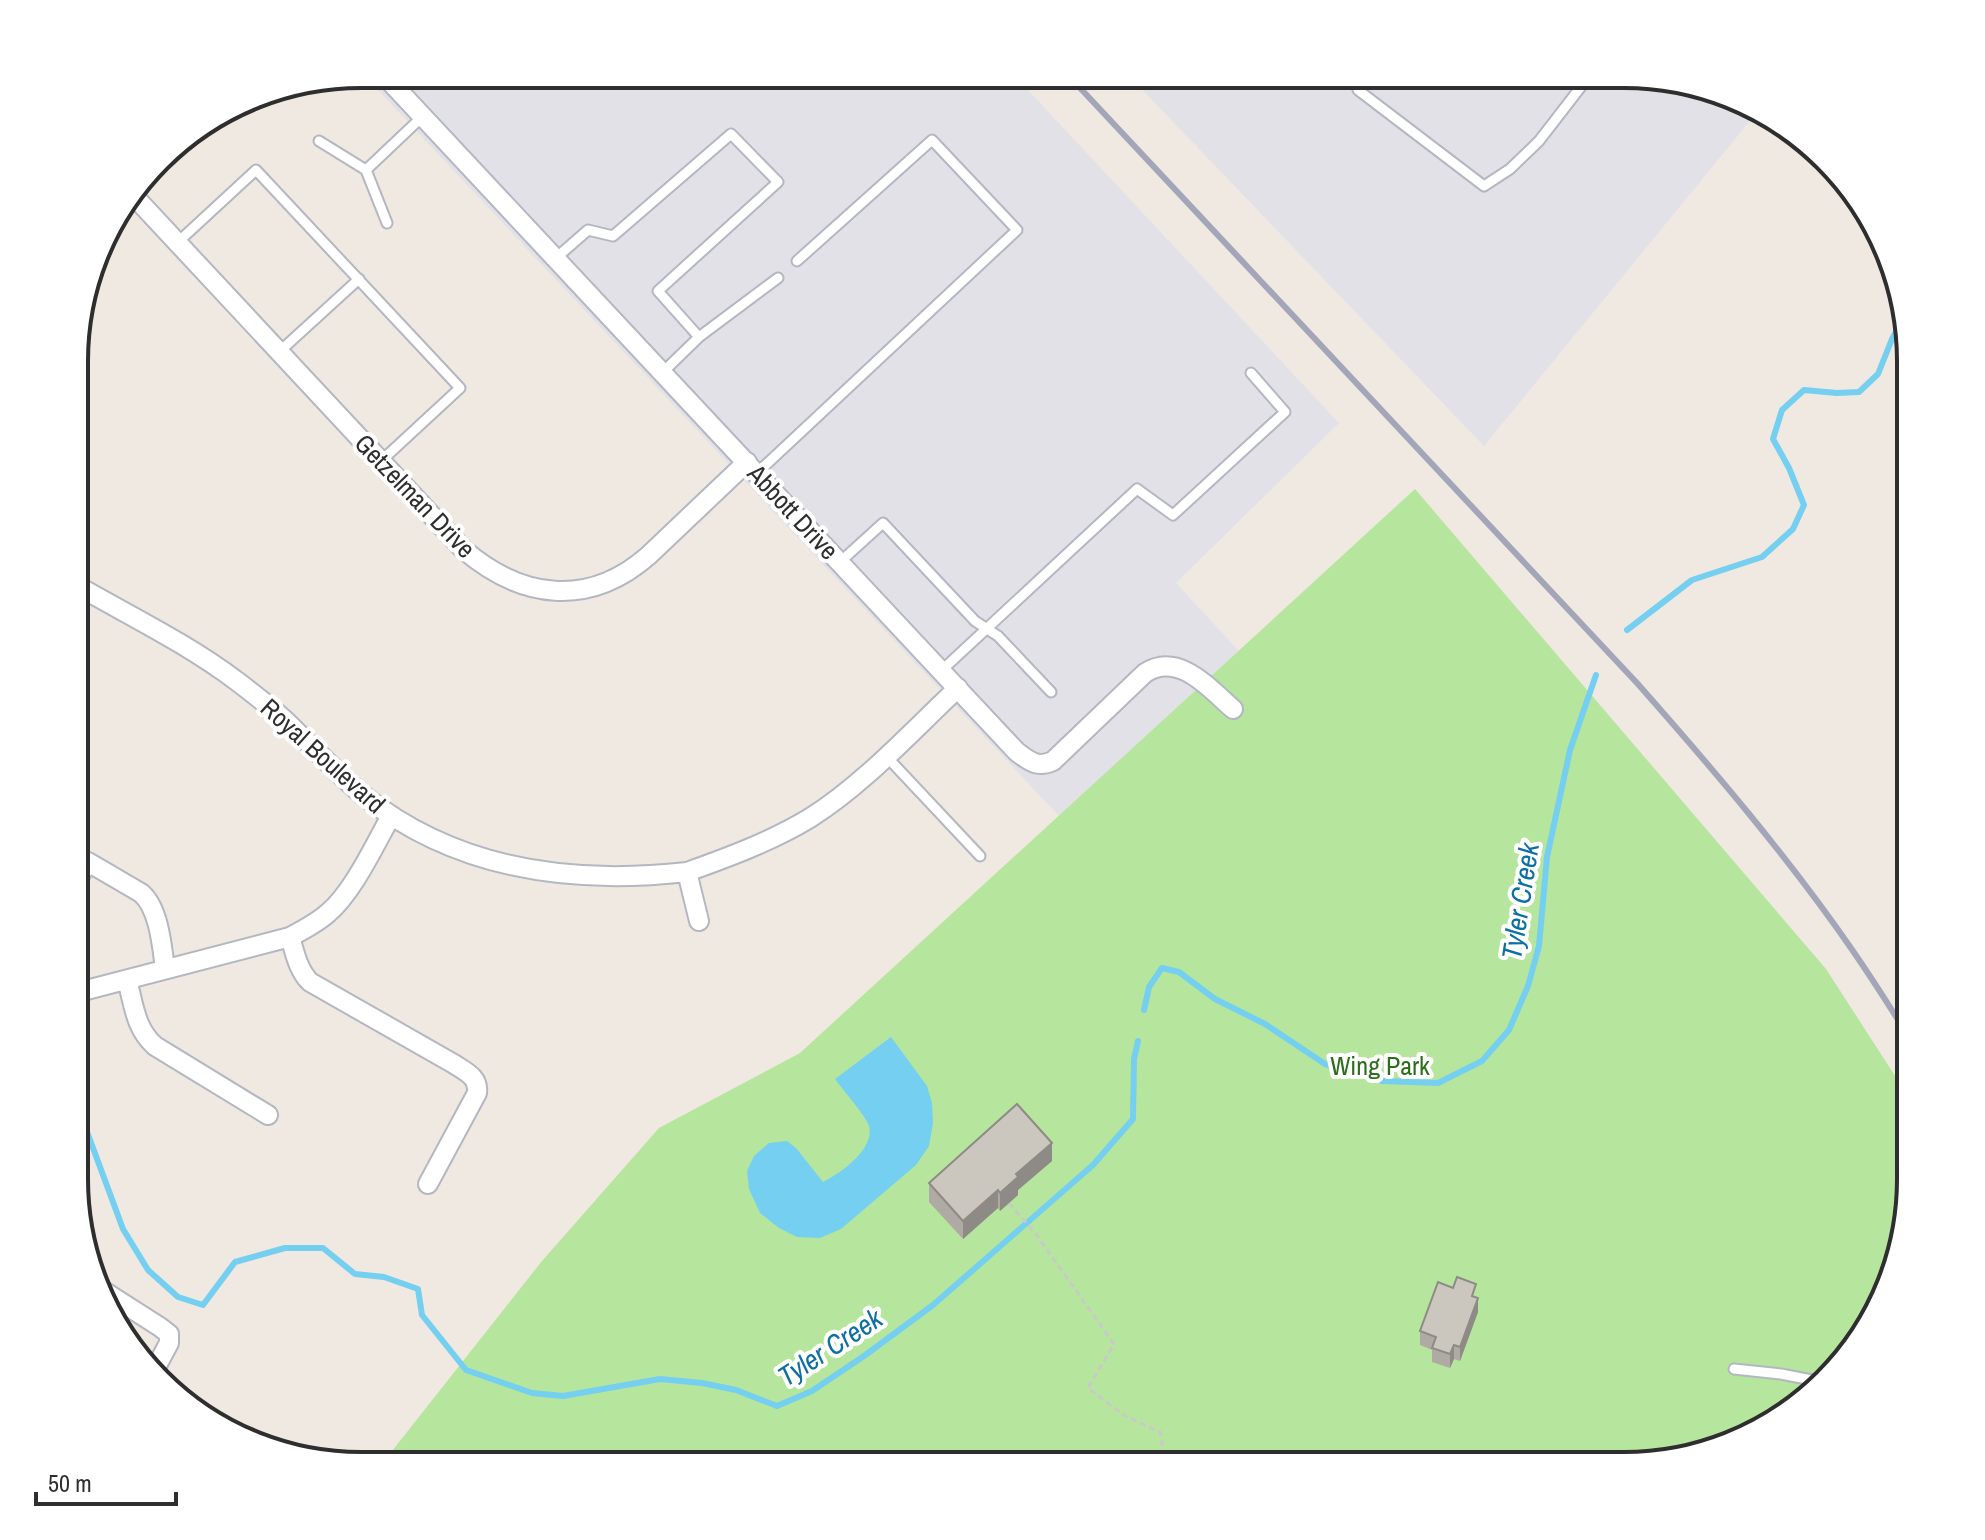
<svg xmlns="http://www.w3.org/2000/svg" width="1985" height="1540" font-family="'Archivo Narrow',sans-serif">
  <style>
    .industrial { fill: #e3e1e8 }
    .green { fill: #b6e59e }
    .water { fill: #75cff0 }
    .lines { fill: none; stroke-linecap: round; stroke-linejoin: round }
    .stream { stroke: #75cff0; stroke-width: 6 }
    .lane-casing { stroke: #b4b7c1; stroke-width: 13 }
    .street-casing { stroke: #b4b7c1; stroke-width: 22 }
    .path { stroke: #c9c9c9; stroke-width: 3; stroke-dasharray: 6 4; stroke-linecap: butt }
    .lane { stroke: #fff; stroke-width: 9 }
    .street { stroke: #fff; stroke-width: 18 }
    .rail { stroke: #a3a6b8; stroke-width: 6 }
    .wall { fill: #afaba4 }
    .shaded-wall { fill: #8e8b86 }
    .building { fill: #cbc7bf; stroke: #8e8b86; stroke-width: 2 }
    .labels { text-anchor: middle; stroke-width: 8; stroke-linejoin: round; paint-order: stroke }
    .street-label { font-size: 26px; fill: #2e2e2e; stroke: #fff }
    .park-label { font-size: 26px; fill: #2c6e1b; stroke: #fff }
    .water-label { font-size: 28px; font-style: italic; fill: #0d6fa3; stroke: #fff }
    .rim { fill: none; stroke: #2e2e2e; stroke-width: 4 }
  </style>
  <rect width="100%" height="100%" fill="#efe9e1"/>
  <path class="industrial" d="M363,74h650l326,349 -163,160 63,68 -180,165z
    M1127,74l515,1 92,21 24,15 -274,335z"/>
  <path class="green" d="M1415,489l411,480 84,130v99l-21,91 -49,79 -89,69 -127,29 -1243,-1 161,-204 117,-133 141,-75z"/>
  <path class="water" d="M891,1037l36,49 5,17 1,20 -4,23 -13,19 -75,64 -21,9 -23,-1 -18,-9 -19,-15 -11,-24 -2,-18 7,-15 15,-13 18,-2 9,7 27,34c18,-9 52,-33 46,-56 -3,-10 -27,-37 -34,-47z"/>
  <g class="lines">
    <path class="stream" d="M1627,630l65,-50 70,-23 31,-28 11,-24 -15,-37 -16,-29 9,-29 22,-20 33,3 22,-1 19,-18 14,-35 10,-18
      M1144,1010l5,-23 13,-19 17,4 36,27 50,25 60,40 58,17 55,2 44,-22 27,-31 19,-44 11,-40 8,-89 23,-107 26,-75
      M75,1106l8,15 40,108 25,41 30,27 25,8 32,-43 50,-14h38l32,26 29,3 34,12 4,26 44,55 66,23 31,3 97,-17 42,4 34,7 41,16 35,-15 52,-35 69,-51 160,-140 40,-46 1,-60 4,-18"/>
    <g class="lane-casing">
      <path id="lane" d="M1358,90l126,96 26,-17 29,-28 51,-66
        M319,141l47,29 57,-54
        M366,170l21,53
        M178,242l78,-72 204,218 -80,74
        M556,258l32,-28 25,6 118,-102 47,48 -120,109 41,46
        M279,352l80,-73
        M663,372l36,-35 79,-59
        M757,473l260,-243 -85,-90 -135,121
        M840,562l43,-39 92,98 23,15 53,56
        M941,671l196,-182 36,26 112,-103 -34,-39
        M886,756l94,100
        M1734,1369l47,5 41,8"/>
    </g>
    <g class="street-casing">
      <path id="street" d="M383,74l558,597 76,81c13,10 21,16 36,9l92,-88c33,-22 64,15 88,36
        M132,194l331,355c58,50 125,59 185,7l99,-94
        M76,585c54,31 112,59 162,97 21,16 42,32 60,51 22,21 43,44 66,63 93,74 208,89 323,76l12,49
        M687,872c42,-15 85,-31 123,-54 53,-33 102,-87 148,-130
        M75,884l13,-22 53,31c18,15 21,53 24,76
        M290,937c5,16 8,33 20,45l144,82c12,8 25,13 23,29l-49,91
        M127,980c7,25 8,48 28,66l113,69
        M75,993l215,-56c13,-7 27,-14 38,-24 25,-21 46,-67 63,-97
        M99,1288l61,39 9,7v9l-15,28"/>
    </g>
    <path class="path" d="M1009,1203l27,31 78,110 -26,44 37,28 35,16 3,16 -4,18"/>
    <use href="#lane" class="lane"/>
    <use href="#street" class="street"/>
    <path class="rail" d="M1067,74l570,609c76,86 151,174 216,268 20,29 39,59 57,88"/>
  </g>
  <path class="wall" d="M1052,1161l-34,29v5l-18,16 -2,-3 -35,31 -34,-37v-19z
    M1476,1297l2,15 -18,49 -6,-2 -4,9 -18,-6v-12l-12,-5v-14z"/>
  <path class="shaded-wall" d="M1052,1143v18l-34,29v5l-18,16v-18l16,-19z
    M998,1190v18l-35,31v-18z
    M1478,1298v14l-18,49v-14z
    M1454,1345v14l-4,9v-14z"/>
  <path class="building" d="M1017,1104l35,39 -36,31 2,3 -18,16 -2,-3 -35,31 -34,-38z
    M1457,1277l19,7 -4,12 6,2 -18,49 -6,-2 -4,9 -18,-6 4,-11 -16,-6 18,-49 15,6z"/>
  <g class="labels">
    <g class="street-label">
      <text transform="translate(415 496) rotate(46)" y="9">Getzelman Drive</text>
      <text transform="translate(793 512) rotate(47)" y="9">Abbott Drive</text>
      <text transform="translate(323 756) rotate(42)" y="9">Royal Boulevard</text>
    </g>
    <g class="park-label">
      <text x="1380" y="1075">Wing Park</text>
    </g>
    <g class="water-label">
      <text transform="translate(1520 901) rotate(-81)" y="10">Tyler Creek</text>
      <text transform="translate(830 1347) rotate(-33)" y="10">Tyler Creek</text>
    </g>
  </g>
  <path d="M0 0H1985V1540H0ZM361 88H1624A273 273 0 0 1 1897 361V1179A273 273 0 0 1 1624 1452H361A273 273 0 0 1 88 1179V361A273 273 0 0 1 361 88Z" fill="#fff" fill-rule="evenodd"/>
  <path class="rim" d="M361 88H1624A273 273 0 0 1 1897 361V1179A273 273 0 0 1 1624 1452H361A273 273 0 0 1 88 1179V361A273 273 0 0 1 361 88Z"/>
  <path d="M36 1492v12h140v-12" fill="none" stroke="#2e2e2e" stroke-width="4"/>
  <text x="48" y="1492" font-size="24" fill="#2e2e2e" stroke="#ffffff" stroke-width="6" paint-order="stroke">50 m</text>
</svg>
